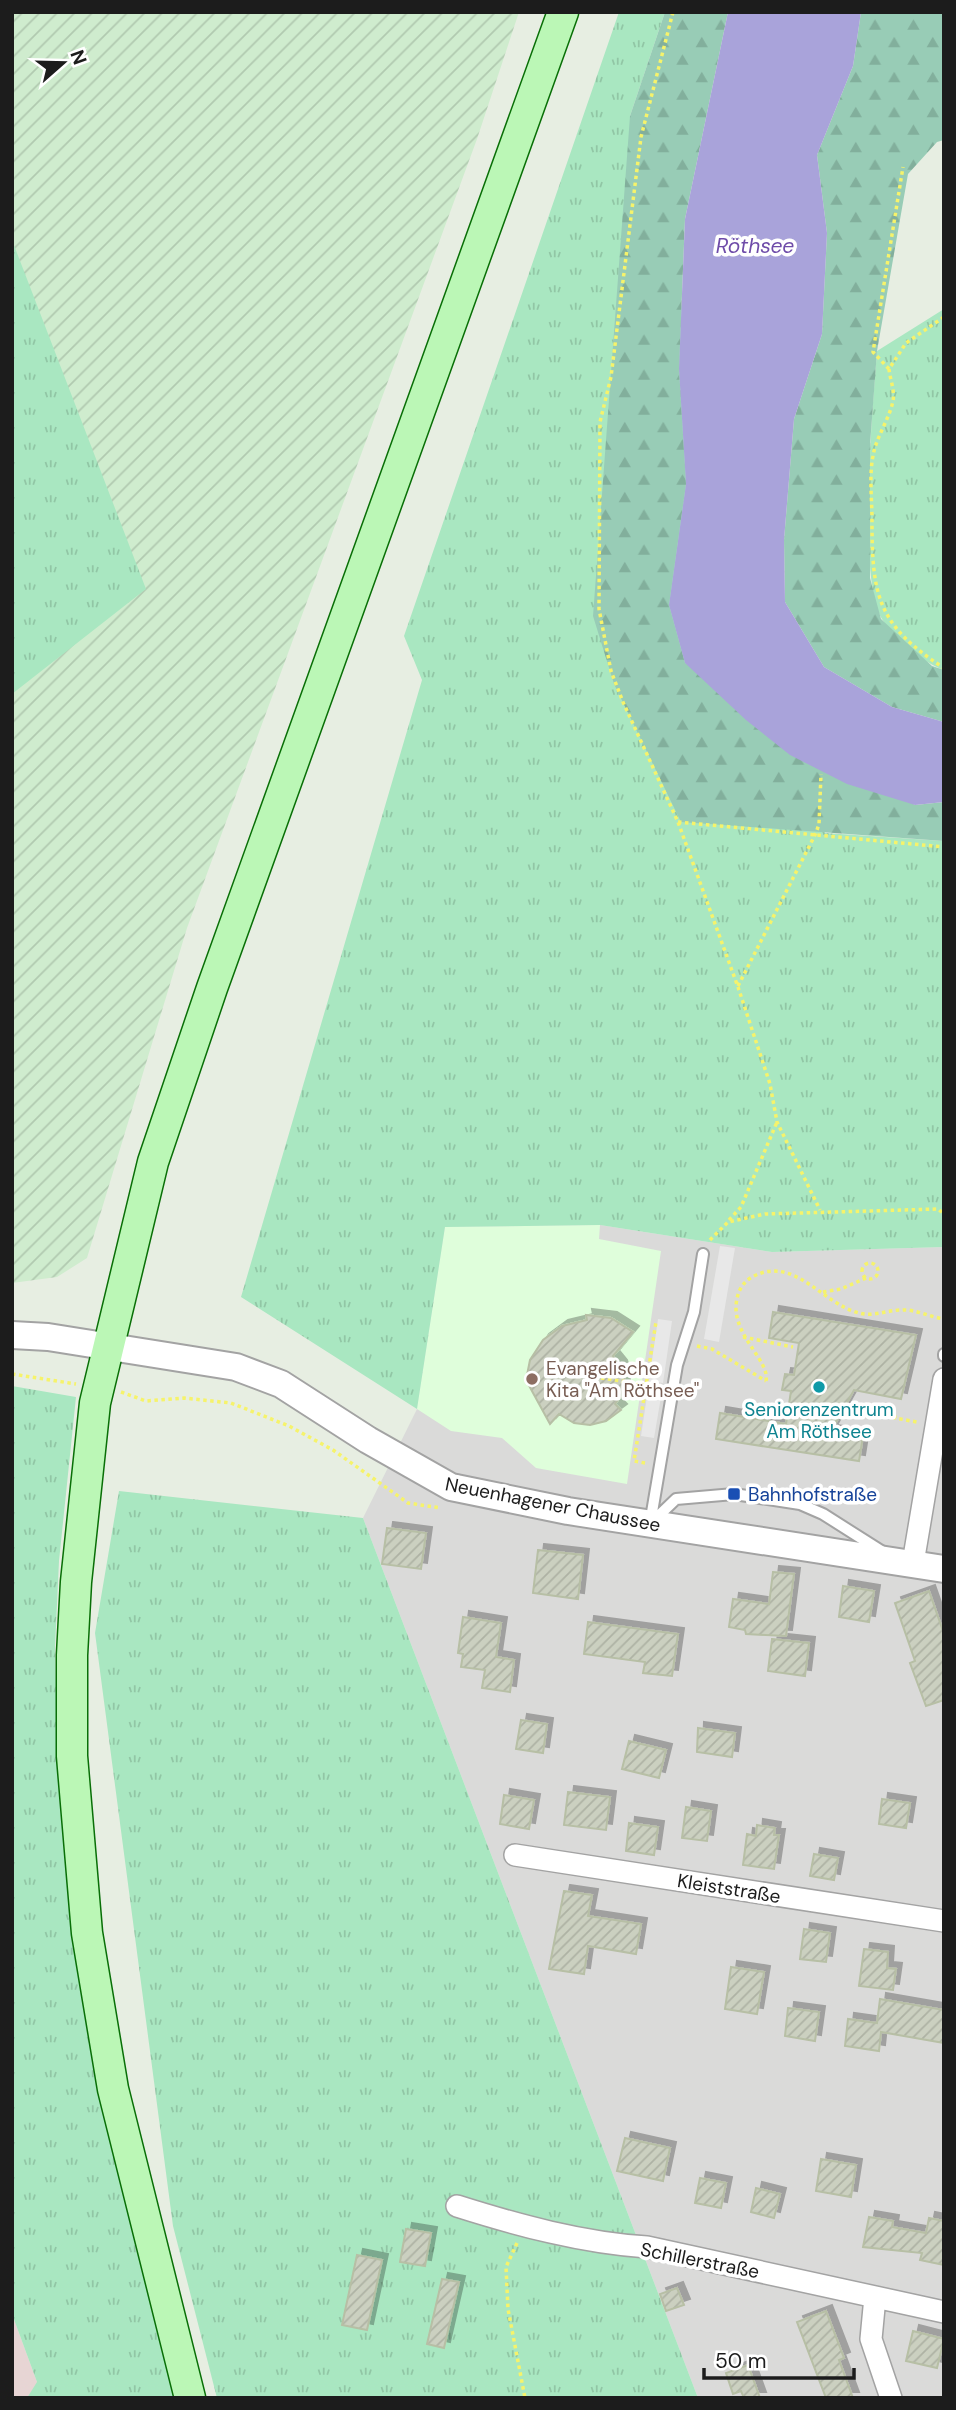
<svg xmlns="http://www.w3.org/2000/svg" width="956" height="2410" font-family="'DM Sans',sans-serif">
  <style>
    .residential { fill: #dadad9 }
    .industrial { fill: #e7d5d4 }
    .education { fill: #dffedb }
    .farmland { fill: url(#farmland-furrows) }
    .grass { fill: url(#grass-tufts) }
    .forest { fill: url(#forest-firs) }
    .parking { fill: #e8e8e8 }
    .water { fill: #a9a3da }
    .building { fill: url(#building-hatch); stroke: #b7bfa5; stroke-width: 2; filter: url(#shadow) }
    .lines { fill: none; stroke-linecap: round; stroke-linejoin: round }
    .service-casing { stroke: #a3a3a3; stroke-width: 14 }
    .minor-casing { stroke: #a3a3a3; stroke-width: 24 }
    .tertiary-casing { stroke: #a3a3a3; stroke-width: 30 }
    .secondary-casing { stroke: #096f07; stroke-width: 33 }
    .path { stroke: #f6f36b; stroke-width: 3.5; stroke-dasharray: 3.5 3.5; stroke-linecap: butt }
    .service { stroke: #fff; stroke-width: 10 }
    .minor { stroke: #fff; stroke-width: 21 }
    .tertiary { stroke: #fff; stroke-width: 26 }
    .secondary { stroke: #bbf7b6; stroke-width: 30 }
    .education-dot { fill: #8d6e63; stroke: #fff; stroke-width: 2.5 }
    .culture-dot { fill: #0f9aa8; stroke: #fff; stroke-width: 2.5 }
    .transit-dot { fill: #1a4fb4; stroke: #fff; stroke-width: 2.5 }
    .labels { text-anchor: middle; stroke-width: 7; stroke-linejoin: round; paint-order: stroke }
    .education-label { font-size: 19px; fill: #785e54; stroke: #fff; text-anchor: start }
    .culture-label { font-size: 19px; fill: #0d838f; stroke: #fff }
    .transit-label { font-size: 19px; fill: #164399; stroke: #fff; text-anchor: start }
    .street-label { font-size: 19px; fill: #1c1c1c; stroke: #fff }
    .water-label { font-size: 21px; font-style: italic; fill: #6f4ca9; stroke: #fff }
  </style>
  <defs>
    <pattern id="farmland-furrows" width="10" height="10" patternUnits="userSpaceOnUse" patternTransform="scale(1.75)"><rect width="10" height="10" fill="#cfecce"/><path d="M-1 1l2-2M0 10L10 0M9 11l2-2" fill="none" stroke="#b1cab0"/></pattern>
    <pattern id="grass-tufts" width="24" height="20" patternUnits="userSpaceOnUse" patternTransform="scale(1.75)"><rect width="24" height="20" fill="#a9e7c1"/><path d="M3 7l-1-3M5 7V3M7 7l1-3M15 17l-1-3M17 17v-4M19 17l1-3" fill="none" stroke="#91c6a5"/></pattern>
    <pattern id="forest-firs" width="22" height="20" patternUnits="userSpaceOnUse" patternTransform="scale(1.75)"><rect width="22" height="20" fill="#98ccb6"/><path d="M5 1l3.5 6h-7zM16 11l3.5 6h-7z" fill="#82af9c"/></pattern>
    <pattern id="building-hatch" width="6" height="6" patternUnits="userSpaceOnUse" patternTransform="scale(1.75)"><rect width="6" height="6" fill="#cbd0c0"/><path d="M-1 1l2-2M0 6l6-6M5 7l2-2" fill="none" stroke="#aeb2a4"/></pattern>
    <filter id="shadow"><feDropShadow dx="6" dy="-6" stdDeviation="0" flood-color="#0004"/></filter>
  </defs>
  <rect width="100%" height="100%" fill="#e7eee2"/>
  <path class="residential" d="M600,1225l172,27 172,-5v1151h-246l-335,-880 54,-109z"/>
  <path class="industrial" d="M12,2314l25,68 6,16h-31z"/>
  <path class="education" d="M600,1225l-1,14 62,12 -34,233 -91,-16 -34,-30 -51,-7 -34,-22 28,-182z"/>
  <path class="farmland" d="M12,12h507l-42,127 -290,789 -100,330 -30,19 -45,6z"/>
  <path class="grass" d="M619,12h46l-35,104 195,717 119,8v406l-172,5 -172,-27 -155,2 -28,182 -176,-112 181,-617 -18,-44z
    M12,240l134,349 -134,105z
    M944,309v361c-21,-7 -50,-32 -62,-51 -25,-41 -9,-215 -5,-268z
    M12,1386l64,11 -17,164 -4,86 2,96 15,169 105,486h-150l10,-16 -25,-68z
    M119,1491l244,27 335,880h-481l-44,-172 -78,-593z"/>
  <path class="forest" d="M665,12h63l-43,207 -6,150 7,115 -17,121 16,58 230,142 29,-3v39l-263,-19 -67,-138 -21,-68 37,-500z
    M861,12h83v128l-7,2 -29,32 -31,177 -7,94v133l11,41 51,47 12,4v52l-52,-15 -68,-40 -39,-65 -1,-62 10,-121 28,-85 5,-101 -10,-78 36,-89z"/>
  <path class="parking" d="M720,1246l15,2 -16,94 -15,-3z
    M658,1319l14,2 -9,62 -14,-2z
    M648,1389l14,2 -8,47 -13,-2z"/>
  <path class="water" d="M728,12h133l-8,54 -36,89 10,78 -5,101 -28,85 -10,121 1,62 39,65 68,40 52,15v80l-29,3 -68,-21 -57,-29 -44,-35 -61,-57 -16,-58 17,-121 -7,-115 6,-150z"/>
  <path class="building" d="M773,1312l143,23 -15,64 -47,-9 -23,41 32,5 -4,25 -143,-22 4,-26 66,11 5,-33 -9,-1 3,-16 9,1 5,-32 -30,-5z
    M586,1315l25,3 22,14 -20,24 8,10 4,14 -3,14 -7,10 6,6 -15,11 -16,4 -16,-2 -15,-9 -9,10 -24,-44 4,-20 13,-20 19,-14 25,-6z
    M387,1528l39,5 -5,36 -39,-5z
    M538,1550l45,5 -5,44 -45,-6z
    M773,1572l21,2 -8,62 -40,-2 -1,-4 -16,-3 4,-28 36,5z
    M843,1586l31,5 -5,31 -30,-5z
    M929,1591l15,43v66l-18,6 -16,-43 5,-2 -20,-58z
    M463,1617l38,6 -5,34 18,3 -4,32 -28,-4 3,-18 -24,-3 2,-13 -5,-1z
    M588,1622l90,12 -6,42 -29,-3 2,-11 -61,-8z
    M772,1639l37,4 -4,33 -37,-5z
    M521,1720l26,4 -4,29 -27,-4z
    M698,1728l37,5 -3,24 -35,-5z
    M629,1741l37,9 -7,28 -37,-9z
    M568,1792l42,5 -4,33 -42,-5z
    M504,1795l30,5 -5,29 -29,-5z
    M882,1799l28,4 -4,25 -27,-4z
    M686,1807l25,4 -4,30 -25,-3z
    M629,1823l29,4 -4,28 -28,-4z
    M757,1825l18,3 -1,7h5l-5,34 -31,-4 4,-31 9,2z
    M814,1854l24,4 -4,22 -24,-4z
    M564,1891l28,4 -4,21 53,8 -5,30 -48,-8 -4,28 -35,-5z
    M804,1929l26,4 -4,29 -26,-3z
    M864,1949l24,3 -1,16 9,1 -3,21 -34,-4z
    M731,1967l33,5 -7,42 -32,-5z
    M880,1999l64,11v33l-63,-11 -2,19 -34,-5 3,-27 29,4z
    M788,2008l31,4 -4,29 -30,-5z
    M625,2138l45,10 -7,33 -46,-10z
    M821,2159l35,6 -5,32 -35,-6z
    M700,2178l26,5 -5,25 -26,-5z
    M756,2188l24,6 -6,24 -23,-6z
    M869,2217l24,4 -1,6 34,6 3,-15 15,3v44l-24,-5 2,-7 -59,-6z
    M406,2229l25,4 -6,33 -25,-4z
    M357,2255l25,5 -15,70 -25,-5z
    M442,2279l17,3 -15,66 -17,-4z
    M677,2288l7,17 -18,6 -6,-17z
    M826,2311l18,47 -5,2 14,38h-27l-29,-76z
    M913,2331l31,8 -7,29 -31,-7z
    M748,2365l12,33h-16l-3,-7 -8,3 -7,-21z"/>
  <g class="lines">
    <g class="service-casing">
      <path id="service" d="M944,1354v2
        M652,1522l24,-23 58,-5 66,10 23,10 63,40
        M650,1524l27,-159 17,-53 9,-58"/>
    </g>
    <g class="minor-casing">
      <path id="minor" d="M913,1563l31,-184
        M515,1855l429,66
        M457,2206c60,19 126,37 190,41l297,65
        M875,2297l-4,42 20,59"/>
    </g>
    <g class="tertiary-casing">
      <path id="tertiary" d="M12,1335l36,2 188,30 45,17 87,56 83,47 117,24 376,58"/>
    </g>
    <g class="secondary-casing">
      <path id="secondary" d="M190,2398l-77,-309 -26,-156 -15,-177v-101l4,-73 19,-179 58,-241 59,-174 351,-976"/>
    </g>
    <path class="path" d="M673,12l-32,125 -30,240 -11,45 -1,187 12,62 12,31 55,120 60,165 32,97 7,38 43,88
      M944,317l-38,26 -17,26c1,10 6,22 4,32 -4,19 -17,36 -20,55 -4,20 -1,44 -1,64 0,75 5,105 72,148
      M889,369l-16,-17 30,-185
      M678,822l266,25
      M738,986l78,-153 3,-9 2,-50
      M729,1220l12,-13 36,-85
      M710,1240l18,-18 37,-8 173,-5 6,5
      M862 1271a8 8 0 1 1 16 0a8 8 0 1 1-16 0Z
      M823,1292l18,-3 25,-11
      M743,1337l50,10
      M697,1346l15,3 54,32
      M12,1374l64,10
      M601,1378l59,9
      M766,1381c4,-19 -29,-42 -30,-72 0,-13 4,-25 16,-32 42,-23 70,27 107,36 15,4 28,-3 43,-3 13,-1 28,7 42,9
      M121,1392l25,9 38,-3 47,5 58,23 44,24 75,53 33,5
      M887,1405l7,5 1,8 22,4
      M645,1463l-11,-2 22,-139
      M517,2243l-11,24 2,42 17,89"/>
    <use href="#service" class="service"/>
    <use href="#minor" class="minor"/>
    <use href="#tertiary" class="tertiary"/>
    <use href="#secondary" class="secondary"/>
  </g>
  <circle class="education-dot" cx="532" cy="1379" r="7"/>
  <circle class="culture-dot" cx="819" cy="1387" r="7"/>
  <rect class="transit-dot" x="727" y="1487" width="14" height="14" rx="3.5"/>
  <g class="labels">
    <g class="education-label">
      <text x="546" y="1375">Evangelische<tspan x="546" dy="22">Kita "Am Röthsee"</tspan></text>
    </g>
    <g class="culture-label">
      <text x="819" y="1416">Seniorenzentrum<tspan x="819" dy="22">Am Röthsee</tspan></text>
    </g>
    <g class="transit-label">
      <text x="748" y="1501">Bahnhofstraße</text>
    </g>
    <g class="street-label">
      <text transform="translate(553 1504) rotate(11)" y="7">Neuenhagener Chaussee</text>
      <text transform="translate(729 1888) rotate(9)" y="7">Kleiststraße</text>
      <text transform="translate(700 2260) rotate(11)" y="7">Schillerstraße</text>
    </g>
    <g class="water-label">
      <text x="755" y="253">Röthsee</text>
    </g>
  </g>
  <rect width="956" height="2410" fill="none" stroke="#1c1c1c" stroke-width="28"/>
  <g transform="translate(63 63) rotate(70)" stroke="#ffffff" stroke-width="5" paint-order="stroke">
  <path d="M0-5L12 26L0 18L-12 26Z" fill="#1c1c1c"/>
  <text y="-10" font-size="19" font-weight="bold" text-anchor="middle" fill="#1c1c1c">N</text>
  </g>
  <path d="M704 2368v10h150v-10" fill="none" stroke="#1c1c1c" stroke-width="3.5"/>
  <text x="715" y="2368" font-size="21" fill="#1c1c1c" stroke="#ffffff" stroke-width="5" paint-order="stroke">50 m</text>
</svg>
